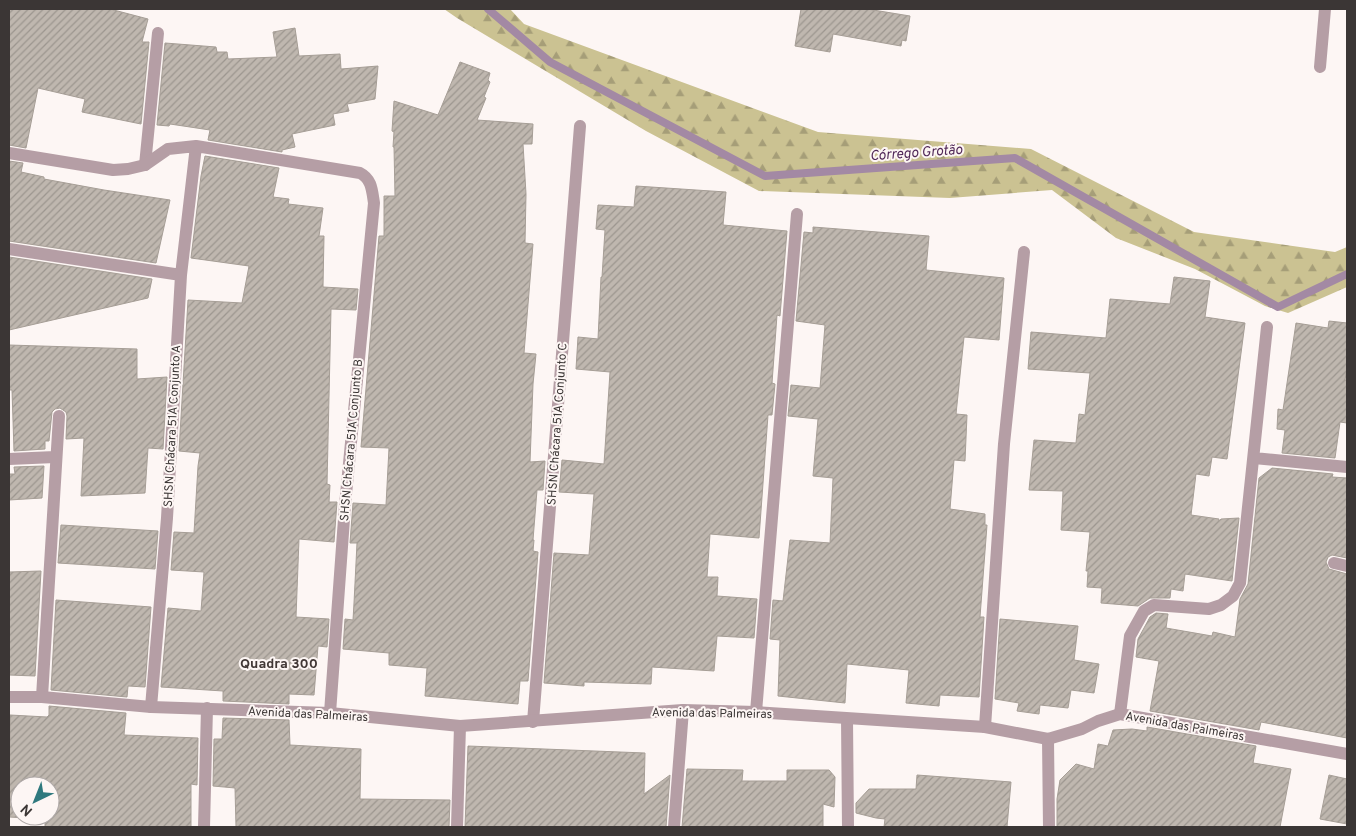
<svg xmlns="http://www.w3.org/2000/svg" width="1356" height="836" font-family="Overpass,sans-serif">
  <style>
    .forest { fill: url(#forest-firs) }
    .lines { fill: none; stroke-linecap: round; stroke-linejoin: round }
    .stream { stroke: #a389a4; stroke-width: 8 }
    .building { fill: url(#building-hatch); stroke: #a69e96; fill-rule: evenodd }
    .service { stroke: #b59ea5; stroke-width: 12 }
    .minor { stroke: #b59ea5; stroke-width: 12 }
    .tertiary { stroke: #b59ea5; stroke-width: 12 }
    .labels { text-anchor: middle; stroke-width: 4; stroke-linejoin: round; paint-order: stroke }
    .street-label { font-size: 12px; fill: #3b3635; stroke: #fdf6f4 }
    .water-label { font-size: 14px; font-style: italic; fill: #512858; stroke: #fdf6f4 }
    .neighbourhood-label { font-size: 14px; font-weight: bold; fill: #413735; stroke: #fdf6f4 }
  </style>
  <defs>
    <pattern id="forest-firs" width="22" height="20" patternUnits="userSpaceOnUse" patternTransform="scale(1.25)"><rect width="22" height="20" fill="#cbc292"/><path d="M5 1l3.5 6h-7zM16 11l3.5 6h-7z" fill="#a69e78"/></pattern>
    <pattern id="building-hatch" width="6" height="6" patternUnits="userSpaceOnUse" patternTransform="scale(1.25)"><rect width="6" height="6" fill="#bfb7af"/><path d="M-1 1l2-2M0 6l6-6M5 7l2-2" fill="none" stroke="#9c968f"/></pattern>
  </defs>
  <rect width="100%" height="100%" fill="#fdf6f4"/>
  <path class="forest" d="M444,9h66l14,15 294,108 213,17 163,83 141,20 12,-5v40l-59,26 -23,-7 -70,-37 -79,-31 -64,-48 -102,8 -191,-7 -113,-60 -189,-113z"/>
  <g class="lines">
    <path class="stream" d="M488,9l62,53 215,114 250,-18 263,149 69,-33"/>
  </g>
  <path class="building" d="M9,9h101l38,10 -6,23h7l-8,82 -59,-12 3,-13 -47,-11 -12,60 -17,-3z
    M801,9h66l43,7 -4,25 -4,-1 -1,6 -68,-12 -3,18 -35,-6z
    M295,28l4,28 41,-2 1,15 37,-3 -3,33 -28,5 2,7 -16,3 2,11 -43,9 3,13 -13,3v2l-74,-12 2,-10 -40,-6 -1,2 -12,-1 8,-82 51,4 1,5h10l1,7 49,-2 -4,-25z
    M460,62l30,11 -2,7 2,2 -6,15 2,1 -9,22 56,4 -1,20h-9l3,50 -1,49 8,1 -9,109 12,1 -3,30 -3,78 15,-1 -2,29h-6l-4,50h1l-1,11 5,1 -10,129h-8l-2,23 -93,-8 2,-28 -38,-3v-12l-46,-4 2,-30 8,1 1,-17 3,-60h-7l3,-40 33,2 3,-57 -28,-1 18,-211h5v-40h11l-1,-49h-1l1,-15 -2,-1 2,-30 44,14z
    M205,156l74,12 -6,29 16,2 -1,5 35,4 -4,28h5l-1,51 35,2 -2,21 -25,-1 -4,175 3,1 -1,17h8l-3,40 -35,-3 -3,78 33,2 -2,28 -9,-1 -4,49 -25,-1v10l-66,-3v-10l-62,-4 7,-79 33,3 3,-39 -33,-2 3,-38 20,1 4,-67 2,-13 -21,-2 9,-151 54,3 7,-37 -58,-8 10,-82z
    M9,161l14,2 -2,9 23,5v2l60,11 66,10 -14,63 -147,-22z
    M636,186l90,6 -3,33 64,6 -7,85 -3,-1 -5,68 3,1 -3,31h-4l-9,123 -49,-4 -3,43h11l-1,19 40,3 -3,39 -37,-2 -3,35 -62,-4 -1,17 -67,-2v4l-40,-3 10,-130 35,2 5,-61 -35,-2 3,-32 42,4 6,-92 -34,-3 2,-32 20,2 3,-62h1l3,-47 -9,-1 2,-24 36,2z
    M813,227l116,9 -3,34 78,8 -5,62 -35,-3 -8,77 11,1 -2,46 -11,-1 -4,49 35,5v11h2l-7,92h4l-5,80 -39,-2 -1,11 -33,-3 3,-33 -62,-6 -2,39 -67,-7 2,-56 -10,-1 3,-39 10,1 7,-61 40,3 3,-65 -20,-2 5,-57 -30,-3 3,-31 29,3 5,-63 -29,-4 8,-89 9,1z
    M9,257l143,22 -4,19 -139,32z
    M1174,277l36,4 -5,36 40,6 -18,136 -15,-2 -3,19 -13,-2 -5,41 28,4v2l2,-2 18,-1 -7,63 -47,-7 -2,17 -12,-2 -1,9h-20l-12,8 -37,-3 1,-15 -15,-1 1,-16h-2l4,-39 -29,-2 2,-39 -34,-1 5,-50 42,3 3,-29 6,1 5,-42 -62,-4 3,-37 75,6 4,-39 60,5z
    M1329,321l18,2v45l-2,12h2v43l-7,-1 -5,36 -53,-5 3,-23 -8,-1 1,-20 5,1 13,-87 32,5z
    M9,345l128,4v30l30,-2 -4,72 -15,-1 -3,45 -64,3 3,-58 -18,1 1,-23 -1,-4 -6,-4 -5,1 -3,3 -3,29h-4v8l-31,2 -2,-61h-3z
    M44,466l-2,32 -33,2v-26h6l-1,-7z
    M1272,468l61,6 -1,3 15,1v80l-15,-3 -4,2 -2,5 3,7 18,5v164l-86,-16 -2,8 -109,-19 9,-50 -23,-4 2,-18 12,-22 6,-4 12,1 -2,14 46,8 1,-4 22,5 5,-38 8,-15 11,-106z
    M61,525l97,6 -3,38 -97,-6z
    M41,571l-6,105 -26,-1v-103z
    M56,600l95,7 -6,80 -17,-1 -1,11 -76,-7z
    M1000,619l78,7 -4,34 25,4 -5,29 -23,-3 -3,18 -28,-3 -1,9 -22,-3 2,-8 -24,-4z
    M49,706l77,7 -2,22 74,3 -1,47 -6,-1v43h-146v-8l-36,-2 1,-102 37,2 2,-2zM20,786h30v30h-30z
    M223,718l66,2 1,25 71,4 -1,50 90,1 -1,27h-213l-1,-39 -22,-2 1,-47h8z
    M1147,727l109,19 -3,17 38,6 -11,58h-223v-28l3,-19 16,-16 18,5 4,-25 10,2 5,-16 19,-1 15,2z
    M468,746l177,7 -1,41 26,-19 -4,52h-201z
    M687,769l56,1 -1,11h45v-11h42l6,7 -1,30 -11,-3v23h-141z
    M917,775l94,7 -4,45h-123l1,-8 -9,-1 -20,-5v-10l13,-14h47z
    M1329,775l18,4v45l-27,-5z"/>
  <g class="lines">
    <path class="service" d="M145,165l13,-132"/>
    <path class="minor" d="M1320,67l5,-58
      M9,153l104,17 15,-1 17,-4 23,-16 28,-3 164,27c12,6 12,18 14,30l-29,302 -15,208
      M9,249l172,26
      M1254,458l93,9
      M9,459l46,-2
      M1334,563l13,3
      M42,697l17,-281
      M151,707l16,-189 14,-243 15,-129
      M756,712l41,-498
      M1120,714l10,-78 14,-25 10,-6 55,4 12,-4 12,-9 7,-13 27,-256
      M847,719l1,108
      M533,722l47,-596
      M985,727l19,-283 20,-192
      M1048,739l1,88
      M204,827l3,-119
      M457,827l3,-101
      M674,827l9,-117"/>
    <path class="tertiary" d="M9,697h33l109,10 179,6 130,13 223,-16 73,2 229,15 63,12 34,-10 16,-8 22,-7 227,40"/>
  </g>
  <g class="labels">
    <g class="street-label">
      <text transform="translate(557 424) rotate(-86)" y="4">SHSN Chácara 51A Conjunto C</text>
      <text transform="translate(172 426) rotate(-87)" y="4">SHSN Chácara 51A Conjunto A</text>
      <text transform="translate(351 440) rotate(-85)" y="4">SHSN Chácara 51A Conjunto B</text>
      <text transform="translate(712 713) rotate(1)" y="4">Avenida das Palmeiras</text>
      <text transform="translate(308 714) rotate(3)" y="4">Avenida das Palmeiras</text>
      <text transform="translate(1185 726) rotate(10)" y="4">Avenida das Palmeiras</text>
    </g>
    <g class="water-label">
      <text transform="translate(916 152) rotate(-4)" y="5">Córrego Grotão</text>
    </g>
    <g class="neighbourhood-label">
      <text x="279" y="668">Quadra 300</text>
    </g>
  </g>
  <rect width="1356" height="836" fill="none" stroke="#3b3635" stroke-width="20"/>
  <g transform="translate(35 801) rotate(223)"><circle r="24" fill="#fdf6f4" stroke="#afa9a8"/>
  <path d="M0-4L9 19L0 12L-9 19Z" fill="#2f797e"/>
  <text y="-8" font-size="14" font-weight="bold" text-anchor="middle" fill="#3b3635">N</text>
  </g>
</svg>
